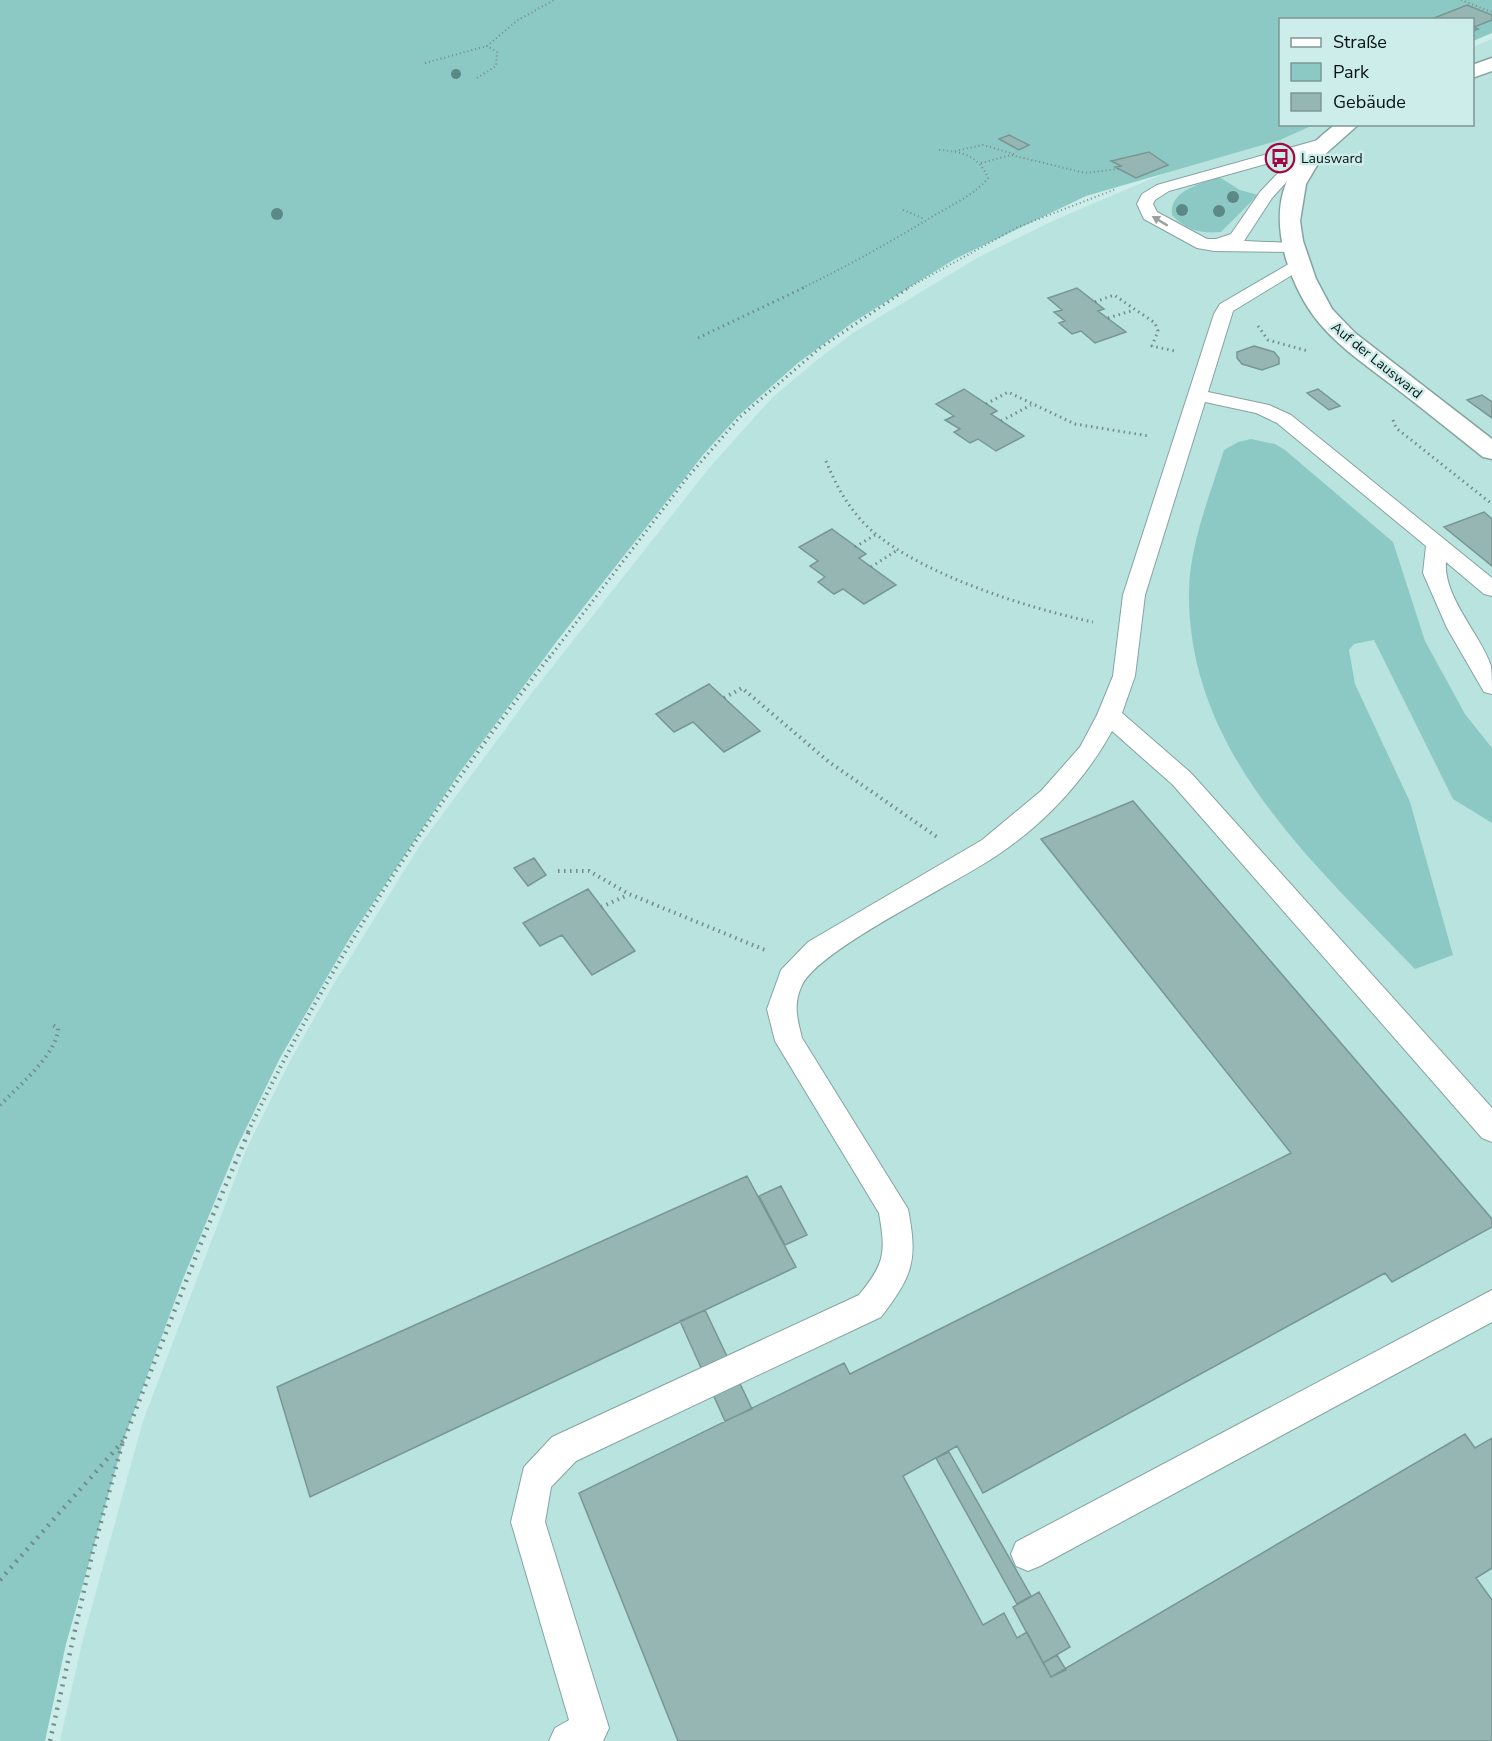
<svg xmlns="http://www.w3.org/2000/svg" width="1492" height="1741" font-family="'Nunito Sans',sans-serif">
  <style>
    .built { fill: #b8e3df }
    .green { fill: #8dc9c4 }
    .building { fill: #96b6b3; stroke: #789794; stroke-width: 1.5 }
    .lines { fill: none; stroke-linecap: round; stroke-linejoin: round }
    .lane-casing { stroke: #85a4a1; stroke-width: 2 }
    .street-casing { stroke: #85a4a1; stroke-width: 3 }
    .path-far3 { stroke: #758c8a; stroke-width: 2; stroke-dasharray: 1 3; stroke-linecap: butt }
    .path-far2 { stroke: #758c8a; stroke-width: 3; stroke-dasharray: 1.5 4; stroke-linecap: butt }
    .path-far1 { stroke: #758c8a; stroke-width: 4; stroke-dasharray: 1.5 4.5; stroke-linecap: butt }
    .path { stroke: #758c8a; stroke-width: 4.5; stroke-dasharray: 2 6; stroke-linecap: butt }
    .lane { fill: #fff; fill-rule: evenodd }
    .street { fill: #fff; fill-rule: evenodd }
    .tree { fill: #5c8885 }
    .oneway { fill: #9ca1a0 }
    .labels { text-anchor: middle; stroke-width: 5; stroke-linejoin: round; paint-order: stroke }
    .far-poi-label { font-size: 14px; fill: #081312; stroke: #ccedea; text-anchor: start }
    .far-street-label { font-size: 14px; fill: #081312; stroke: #ccedea }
  </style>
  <rect width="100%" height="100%" fill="#ccedea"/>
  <path class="built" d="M1492,39v1702h-1432l22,-98 61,-222 103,-271 43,-87 40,-71 91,-147 114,-155 176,-223 61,-68 41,-35 41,-31 126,-76 78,-38 223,-95h192l1,-77z"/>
  <path class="green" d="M0,0h1492v33l-19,8 -1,-21h-192v104l33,1 -33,15 -194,56 -131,63 -103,64 -54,40 -61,54 -34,38 -146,186 -97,131 -109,164 -71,122 -43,89 -54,132 -58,157 -59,208 -21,97h-45z
    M1219,177l21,13 18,5 -37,37c-20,2 -35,-2 -49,-17 -3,-25 29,-31 47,-38z
    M1251,439l24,5 10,6 108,92 32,99 40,73 27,34v75l-39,-24 -79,-159 -20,4 -5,6 6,34 55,118 43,153 -38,14c-103,-108 -228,-217 -226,-378 1,-48 21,-96 35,-141l14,-8z"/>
  <path class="building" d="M1467,5l25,10v5l-18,7 4,2 -6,2v-11h-43z
    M1009,135l20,10 -10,5 -20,-11z
    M1149,152l19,13 -32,13 -21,-11 6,-1 -10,-5z
    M1077,288l27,21 -6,2 28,21 -31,11 -14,-12 -9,3 -13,-11 6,-2 -11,-9 8,-2 -14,-12z
    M1254,346l20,6 5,6v6l-17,6 -20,-6 -5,-6v-6z
    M964,389l33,22 -6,3 33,22 -28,15 -18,-12 -8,4 -16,-11 6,-3 -15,-9 9,-4 -18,-12z
    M1318,389l22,17 -11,4 -22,-17z
    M1482,395l10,7v16l-25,-18z
    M1484,512l8,7v47l-48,-39z
    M832,529l34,25 -7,4 37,27 -32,19 -21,-15 -9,5 -16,-12 7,-5 -15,-11 8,-5 -19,-14z
    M709,684l51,47 -36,21 -31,-30 -19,10 -18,-18z
    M1133,801l359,418v8l-100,55 -7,-9 -402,220 -26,-47 -54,30 80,149 21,-12 13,25 10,-6 24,45 414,-243 10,14 17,-10v130l-16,10 16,22v141h-814l-99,-248 265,-130 6,11 441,-221 -250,-314z
    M534,858l12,17 -18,11 -14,-18z
    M588,889l47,62 -43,24 -30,-40 -22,11 -17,-23z
    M747,1176l49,91 -486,230 -33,-110z
    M781,1186l26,49 -22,10 -26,-49z
    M705,1310l47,99 -27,12 -45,-100z
    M949,1452l82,144 -14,8 -81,-146z
    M1039,1592l31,55 -27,16 -30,-56z
    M1057,1655l9,15 -15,7 -8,-14z"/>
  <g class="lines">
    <g class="lane-casing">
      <path id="lane" d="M1325,138l8,5 -2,3 -30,20 -29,32 -28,43 49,2 6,1 3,4 -3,4 -85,-1 -17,-3 -53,-29 -7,-15 5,-10 15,-9zM1294,156l-34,36 -29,42 -15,5h-9l-50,-27 -4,-8 2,-4 14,-9z
        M1299,258l9,5 -3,4 -72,44 -25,81 61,13 22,10 201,163v18l-8,-2 -38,-32c-3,35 35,73 45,104 1,8 1,20 1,28l-8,-2 -37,-64 -24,-55 3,-27 -149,-123 -21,-10 -51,-11 -60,193 -10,81 -13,37 69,60 301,335v34l-10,-4 -309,-353 -61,-54c-27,49 -67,92 -113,123 -41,29 -179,94 -197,131 -9,19 -5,33 0,53l106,171c10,52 5,66 -27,108l-305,144 -25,26 -6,35 64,206 -6,13h-54l6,-13 14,-8 -58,-198 13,-55 28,-30 307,-142c26,-32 27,-42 20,-82l-104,-172 -8,-32 14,-39 27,-28 174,-102 59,-49 39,-44 17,-32 16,-39 10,-81 91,-281 6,-10z
        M1492,1290v32l-452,244 -12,5 -12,-5 -5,-12 5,-12z"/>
    </g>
    <g class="street-casing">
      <path id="street" d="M1492,58v13l-20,7v-13z
        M1336,124h23l-37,33 -16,27 -6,37 3,20 13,38 16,30 23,24 137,106v20l-9,-2c-29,-23 -57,-46 -86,-68 -27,-21 -56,-40 -77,-65 -16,-19 -27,-42 -34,-65 -17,-60 1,-98 50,-135z"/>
    </g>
    <path class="path-far3" d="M1461,0l31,12
      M425,63l62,-17
      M477,78l19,-12 1,-14 -10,-6 31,-26 36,-20
      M955,151l28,-6 31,9
      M981,163l30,-8 74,18 33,-4
      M903,210l22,9
      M802,288c46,-22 90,-47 133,-73 18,-11 41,-21 53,-37 -9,-23 -28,-27 -50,-28
      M908,288l110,-61 98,-38"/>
    <path class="path-far2" d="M1095,302l19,-7 41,28 3,8 -6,15 23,5
      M1108,318l26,-8
      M1258,326l10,14 40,11
      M698,338l107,-51
      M986,404l22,-12 67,32 74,12
      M1393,420l3,8 96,76
      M1001,421l30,-16
      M826,461c9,22 19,41 35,59 46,51 166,88 232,102
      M855,547l20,-12
      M871,567l25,-16
      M549,658l138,-180 53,-61 80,-69 90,-61"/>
    <path class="path-far1" d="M724,698l18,-10 87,74 108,75
      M558,871h31l40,23 136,56
      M601,907l27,-12
      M0,1105c18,-18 58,-52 58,-77l-7,-4
      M248,1132c81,-170 187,-328 302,-476"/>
    <path class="path" d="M0,1580l123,-139
      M50,1741l42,-186 30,-110 81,-207 46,-107"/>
    <use href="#lane" class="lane"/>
    <use href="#street" class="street"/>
  </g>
  <g class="tree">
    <circle cx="456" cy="74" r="5"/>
    <circle cx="1233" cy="197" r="6"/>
    <circle cx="1182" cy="210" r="6"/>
    <circle cx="1219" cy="211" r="6"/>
    <circle cx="277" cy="214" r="6"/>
  </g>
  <defs><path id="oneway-solid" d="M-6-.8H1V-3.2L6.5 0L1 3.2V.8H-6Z" transform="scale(1.5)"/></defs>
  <use class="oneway" href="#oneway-solid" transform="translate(1160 221) rotate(-149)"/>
  <defs>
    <g id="bus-ring" transform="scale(1.5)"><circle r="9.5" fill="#ccedea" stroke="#a30842" stroke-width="1.5"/><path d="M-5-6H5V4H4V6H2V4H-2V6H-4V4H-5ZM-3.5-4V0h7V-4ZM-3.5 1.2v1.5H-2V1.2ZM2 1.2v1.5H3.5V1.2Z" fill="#a30842"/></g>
  </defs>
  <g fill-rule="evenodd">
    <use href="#bus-ring" x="1280" y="158"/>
  </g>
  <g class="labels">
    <g class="far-poi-label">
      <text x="1301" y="163">Lausward</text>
    </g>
    <g class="far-street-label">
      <text transform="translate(1377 360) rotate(39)" y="5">Auf der Lausward</text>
    </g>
  </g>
  <rect x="1279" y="18" width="195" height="108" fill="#ccedea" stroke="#7e9694" stroke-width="1.5"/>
  <rect x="1291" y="38" width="30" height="9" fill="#ffffff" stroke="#7e9694" stroke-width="1.5"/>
  <text x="1333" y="48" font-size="18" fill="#081312">Straße</text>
  <rect x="1291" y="63" width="30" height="18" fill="#8dc9c4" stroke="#7e9694" stroke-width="1.5"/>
  <text x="1333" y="78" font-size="18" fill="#081312">Park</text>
  <rect x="1291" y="93" width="30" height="18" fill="#96b6b3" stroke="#7e9694" stroke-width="1.5"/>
  <text x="1333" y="108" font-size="18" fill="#081312">Gebäude</text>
</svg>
